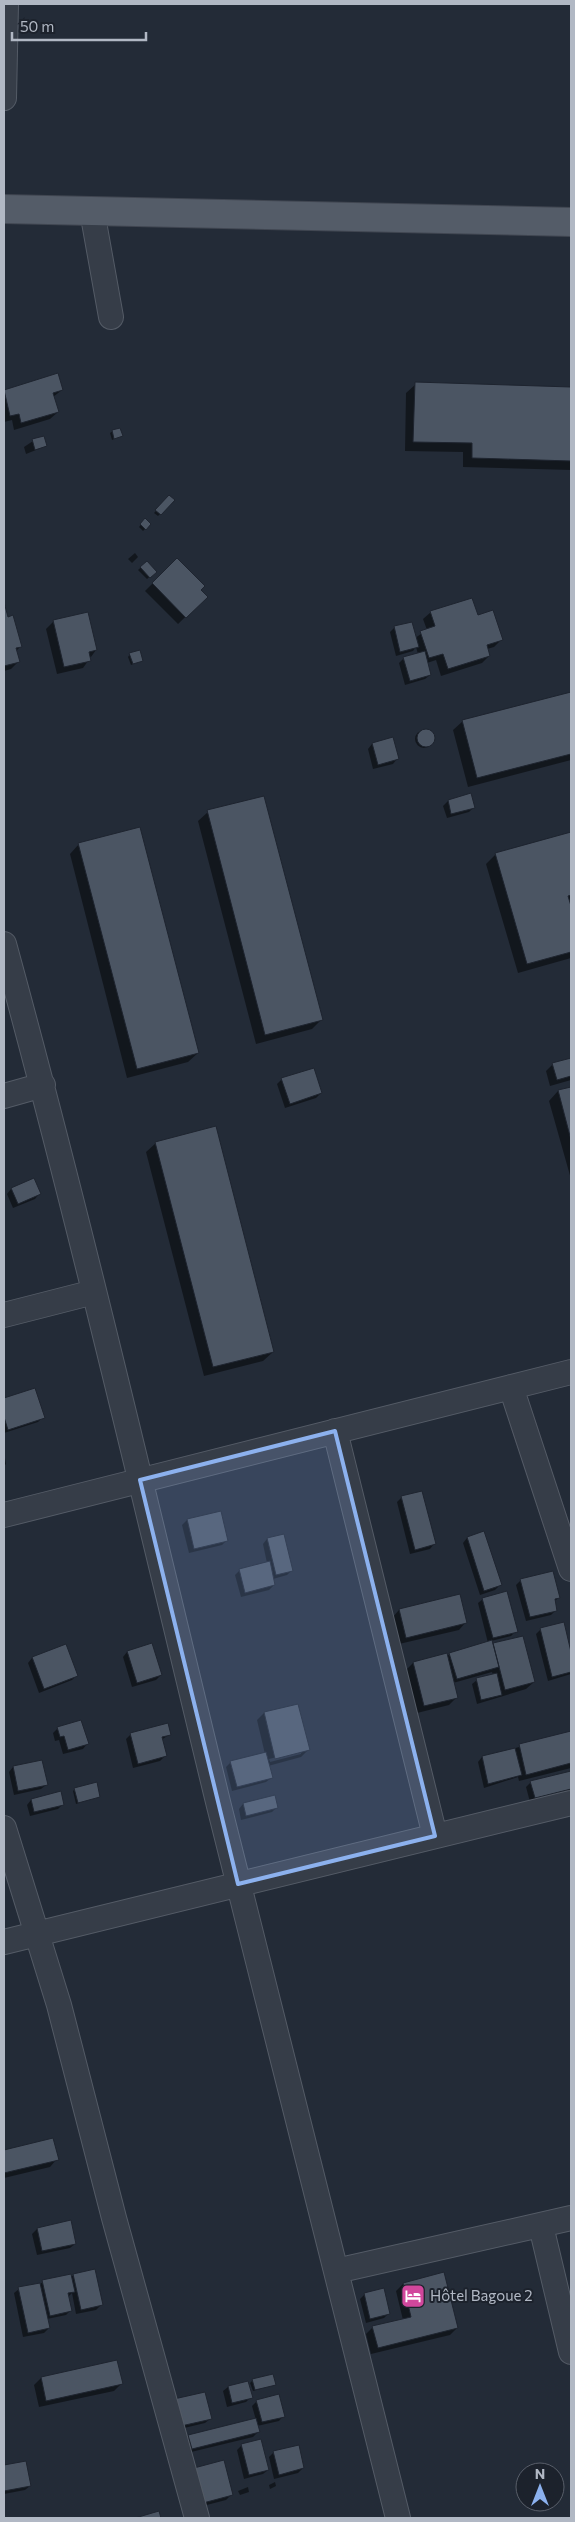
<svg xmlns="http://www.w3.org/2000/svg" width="575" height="2522" font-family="Commissioner,sans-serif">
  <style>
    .shadow { fill: #0007; fill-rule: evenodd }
    .building { fill: #4b5563; stroke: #1e242f }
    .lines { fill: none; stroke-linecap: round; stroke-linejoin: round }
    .minor-casing { stroke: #545b66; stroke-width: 26 }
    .major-casing { stroke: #404651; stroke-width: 30 }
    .minor { stroke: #363d48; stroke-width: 24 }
    .major { stroke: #545c68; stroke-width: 28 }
    .marked { fill: #8cb1ee; fill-opacity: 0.2; stroke: #8cb1ee; stroke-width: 4; stroke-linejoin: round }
    .labels { text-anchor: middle; stroke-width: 4; stroke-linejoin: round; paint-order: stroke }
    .poi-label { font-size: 15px; fill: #b1b8c4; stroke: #1c222c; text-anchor: start }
  </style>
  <rect width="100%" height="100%" fill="#232b37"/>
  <path class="shadow" d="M58,375l4,15 -9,7 5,15 -8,7 -36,11 -2,-10 -8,2v-31z
    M416,384l155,4v82l-108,-3v-15l-58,-1 1,-58z
    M113,431l8,5 -9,4 -2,-7z
    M33,441l13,5 -20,8 -2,-7z
    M169,497l4,4 -15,15 -4,-3z
    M145,520l5,4 -7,7 -4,-4z
    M135,553l3,4 -6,6 -4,-4z
    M177,559l29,38 -28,27 -33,-33z
    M147,562l8,10 -8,7 -9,-9z
    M4,607l3,11 14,28 -5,5 2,11 -7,7 -7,2z
    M431,612l46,5 24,23 -7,7 -7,2 2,7 -7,7 -41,13 -5,-16 -9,3 3,12 -5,4 -20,6 -6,-22 5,-5 14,-4 -2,-7 -3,4 -17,5 -6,-24 5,-5 20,11 12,-8 -4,-11z
    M54,621l42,29 -13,18 -26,6 -11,-45z
    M130,654l12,6 -11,5 -3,-8z
    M571,693v67l-103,27 -15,-57 10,-9z
    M415 739a9 9 0 1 1 18 0a9 9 0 1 1-18 0Z
    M392,739l5,20 -4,5 -20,5 -5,-20 4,-5z
    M470,795l4,12 -5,5 -22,6 -4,-12 5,-5z
    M208,812l113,208 -9,9 -56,15 -58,-223z
    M571,833v68l-2,1 2,9v47l-53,15 -32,-109 10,-10z
    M79,844l119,209 -10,9 -61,16 -57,-224z
    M571,1059v21l-21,6 -4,-15 7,-7z
    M282,1079l39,14 -5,5 -31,10 -8,-24z
    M571,1088v91l-22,-78 9,-10z
    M156,1143l117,209 -10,9 -59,15 -58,-224z
    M11,1189l28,5 -4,5 -22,9 -6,-14z
    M34,1389l9,28 -5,5 -34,11v-34z
    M4,1452l2,12 -2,2z
    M402,1497l32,47 -4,5 -20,5 -13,-52z
    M187,1520l40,20 -5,5 -33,8 -7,-28z
    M483,1533l17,52 -5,5 -15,5 -17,-52 4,-5z
    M267,1539l25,31 -5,5 -14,4 1,6 -5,5 -28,7 -6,-22 5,-5 27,-7 -4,-19z
    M521,1580l38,17 -5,5 2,8 -5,5 -25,6 -10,-36z
    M459,1595l7,27 -7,8 -60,14 -7,-26 7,-8z
    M483,1599l33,32 -5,5 -20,5 1,5 2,-2 40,38 -8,7 -49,15 -5,-20 5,-4 16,-5 -1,-3 -39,11 3,15 -7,7 -32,8 -11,-43 7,-7 33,-8v2l4,-3 38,-11 -10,-40z
    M563,1623l8,34v17l-23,7 -12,-47 5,-5z
    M151,1645l10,30 -5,5 -24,7 -9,-30 4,-5z
    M65,1646l12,29 -5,5 -33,13 -11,-30 4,-5z
    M264,1713l44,37 -7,7 -33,9 3,12 -5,4 -34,9 -6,-24 5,-5 34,-8 -8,-34zM301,1751v3l-31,8 -1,-3z
    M58,1728l29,16 -4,5 -20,5 -4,-14 -4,1 -2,-8z
    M571,1733v35l-52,13 -1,-4 -34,11 -6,-26 4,-5z
    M131,1734l38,1 -8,5 4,16 -5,5 -27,7 -7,-29z
    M13,1767l33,18 -5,4 -27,6 -5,-23z
    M571,1772v20l-41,10 -4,-15 5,-5z
    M75,1789l24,7 -23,8 -3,-13z
    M31,1800l32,4 -5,5 -28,7 -3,-11z
    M243,1804l34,3 -5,5 -31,8 -2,-11z
    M52,2140l5,19 -7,8 -46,11v-26z
    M37,2229l38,15 -5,4 -33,7 -5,-21z
    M443,2274l14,54 -7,7 -79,19 -5,-20 7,-7 30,-7 -7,-29 7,-7z
    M74,2275l27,30 -5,5 -20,4 -4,-21 -4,4 3,13 -5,5 -19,4 2,9 -5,5 -21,4 -9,-44 5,-4 21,-5 3,-2 27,-4z
    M365,2294l24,19 -5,5 -18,5 -6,-24z
    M41,2378l80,6 -7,7 -75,16 -5,-22z
    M253,2380l21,5 -21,6 -3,-8z
    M228,2387l23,10 -5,5 -19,5 -4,-16z
    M257,2401l26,15 -4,5 -22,5 1,6 -5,5 -66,16 -3,-12 5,-5 67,-16 -4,-14z
    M170,2405l40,14 -5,4 -29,7z
    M242,2445l26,25 -5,4 -19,5 -7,-29z
    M274,2452l29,16 -5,5 -24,6 -5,-22z
    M25,2462l5,24 -5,4 -21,4v-28z
    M190,2474l41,21 -5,5 -27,7z
    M275,2482l1,4 -6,3 -1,-4z
    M248,2487l1,5 -9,3 -2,-4z"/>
  <path class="building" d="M58,373l5,17 -10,3 6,19 -38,11 -2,-9 -9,2 -6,-26z
    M415,382l156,5v74l-99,-3v-15l-59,-1z
    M120,428l3,8 -9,3 -2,-9z
    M44,436l3,10 -12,4 -3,-11z
    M169,495l6,5 -14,15 -6,-5z
    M145,518l6,6 -5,6 -6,-6z
    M177,558l28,28 -4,4 7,7 -22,21 -34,-35z
    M147,561l10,11 -7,6 -10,-11z
    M472,598l6,17 15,-5 10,30 -16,5 3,11 -42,13 -5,-15 -14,4 -9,-27 15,-5 -5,-15z
    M4,602l4,15 5,-2 9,32 -6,1 4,14 -16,4z
    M88,612l9,38 -8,2 2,9 -27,6 -11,-47z
    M412,622l7,25 -19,5 -6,-26z
    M140,650l3,11 -10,3 -4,-11z
    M425,651l6,24 -21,6 -7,-24z
    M571,692v62l-94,24 -15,-58z
    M417 738a9 9 0 1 1 18 0a9 9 0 1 1-18 0Z
    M393,737l6,22 -21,6 -6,-22z
    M471,793l4,15 -24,6 -3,-14z
    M264,796l59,224 -58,15 -58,-225z
    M140,827l59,226 -62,16 -59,-226z
    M571,832v63l-3,1 3,10v46l-44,12 -32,-111z
    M571,1058v18l-14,4 -5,-17z
    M314,1068l8,25 -32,11 -9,-26z
    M571,1087v53l-13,-50z
    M216,1126l58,226 -61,15 -58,-225z
    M34,1178l7,16 -23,10 -7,-16z
    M35,1388l10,30 -37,12 -4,-13v-19z
    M422,1491l14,53 -21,6 -14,-54z
    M221,1511l7,30 -34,8 -7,-30z
    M484,1531l18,54 -18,6 -17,-54z
    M284,1534l9,37 -17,4 -9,-37z
    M270,1561l5,24 -30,8 -6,-24z
    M553,1571l7,27 -5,1 2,12 -27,6 -10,-38z
    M507,1591l11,41 -25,6 -11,-40z
    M460,1594l7,29 -61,15 -7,-29z
    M564,1622l7,30v20l-19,5 -12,-49z
    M523,1636l12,46 -30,8 -12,-47z
    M492,1640l7,27 -42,12 -8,-26z
    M152,1643l10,32 -25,8 -10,-32z
    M66,1644l12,32 -34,13 -12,-32z
    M447,1653l11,45 -34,8 -11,-44z
    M497,1673l5,22 -21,5 -5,-22z
    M298,1704l12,46 -35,9 -11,-47z
    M81,1720l8,24 -21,6 -4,-14 -4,1 -3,-10z
    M168,1723l3,12 -9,2 5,19 -29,8 -8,-31z
    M571,1731v32l-45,12 -7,-31z
    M515,1748l7,27 -34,9 -6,-28z
    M266,1752l7,26 -36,9 -7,-26z
    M42,1760l6,25 -30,6 -5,-25z
    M571,1771v18l-36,9 -5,-17z
    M97,1782l3,15 -22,6 -4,-15z
    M61,1791l3,14 -30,7 -3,-13z
    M275,1795l3,13 -32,8 -3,-13z
    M53,2138l6,22 -55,13v-23z
    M71,2220l5,24 -34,7 -5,-23z
    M95,2269l8,36 -22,5 -8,-36z
    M444,2272l14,56 -80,20 -6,-22 39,-9 -8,-34z
    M71,2274l4,18 -7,1 4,18 -22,5 -8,-36z
    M40,2283l10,45 -22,5 -10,-46z
    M384,2288l6,26 -20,5 -6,-26z
    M117,2360l6,24 -77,17 -5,-24z
    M273,2374l3,11 -21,5 -3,-11z
    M248,2381l5,17 -21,5 -4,-17z
    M205,2392l7,27 -31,7 -7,-27z
    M279,2394l6,23 -23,5 -6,-22z
    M256,2418l4,14 -68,17 -4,-14z
    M261,2439l8,31 -20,5 -8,-31z
    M299,2445l5,23 -25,7 -6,-24z
    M224,2460l9,35 -30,8 -9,-35z
    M26,2461l5,25 -27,5v-26z
    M159,2511l2,7h-26z"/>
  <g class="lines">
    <g class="minor-casing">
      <path id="minor" d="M4,98l2,-94
        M92,211l19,106
        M4,944c78,285 145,574 215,862 58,238 119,475 179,712
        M4,1096l39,-11
        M4,1315l90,-23
        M511,1387l60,182
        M335,1431l100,405
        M4,1515l567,-143
        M4,1828l55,177 55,213 83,300
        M4,1942l567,-139
        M541,2226l30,126
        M336,2271l235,-53"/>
    </g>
    <g class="major-casing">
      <path id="major" d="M4,209l567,13"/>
    </g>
    <use href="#minor" class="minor"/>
    <use href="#major" class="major"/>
  </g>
  <path class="marked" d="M335,1431l100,405 -197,48 -98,-404z"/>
  <defs>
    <g id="hotel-square" transform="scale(1.25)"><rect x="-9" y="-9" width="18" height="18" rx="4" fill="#d1479c" stroke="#1c222c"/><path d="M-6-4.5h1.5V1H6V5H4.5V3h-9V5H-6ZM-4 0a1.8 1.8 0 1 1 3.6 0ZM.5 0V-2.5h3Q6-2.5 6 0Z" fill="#fff"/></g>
  </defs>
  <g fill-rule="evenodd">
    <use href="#hotel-square" x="413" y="2296"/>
  </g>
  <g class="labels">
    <g class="poi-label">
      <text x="430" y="2301">Hôtel Bagoue 2</text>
    </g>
  </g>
  <rect width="575" height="2522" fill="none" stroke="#b1b8c4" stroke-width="10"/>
  <g transform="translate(540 2487)"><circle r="24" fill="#1c222c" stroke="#585e69"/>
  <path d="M0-4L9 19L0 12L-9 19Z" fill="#8cb1ee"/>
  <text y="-8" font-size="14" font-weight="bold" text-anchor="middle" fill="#b1b8c4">N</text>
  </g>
  <path d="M12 32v8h134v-8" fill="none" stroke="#b1b8c4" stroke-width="2.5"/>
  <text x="20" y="32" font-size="15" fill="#b1b8c4" stroke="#1c222c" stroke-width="4" paint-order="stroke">50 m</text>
</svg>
